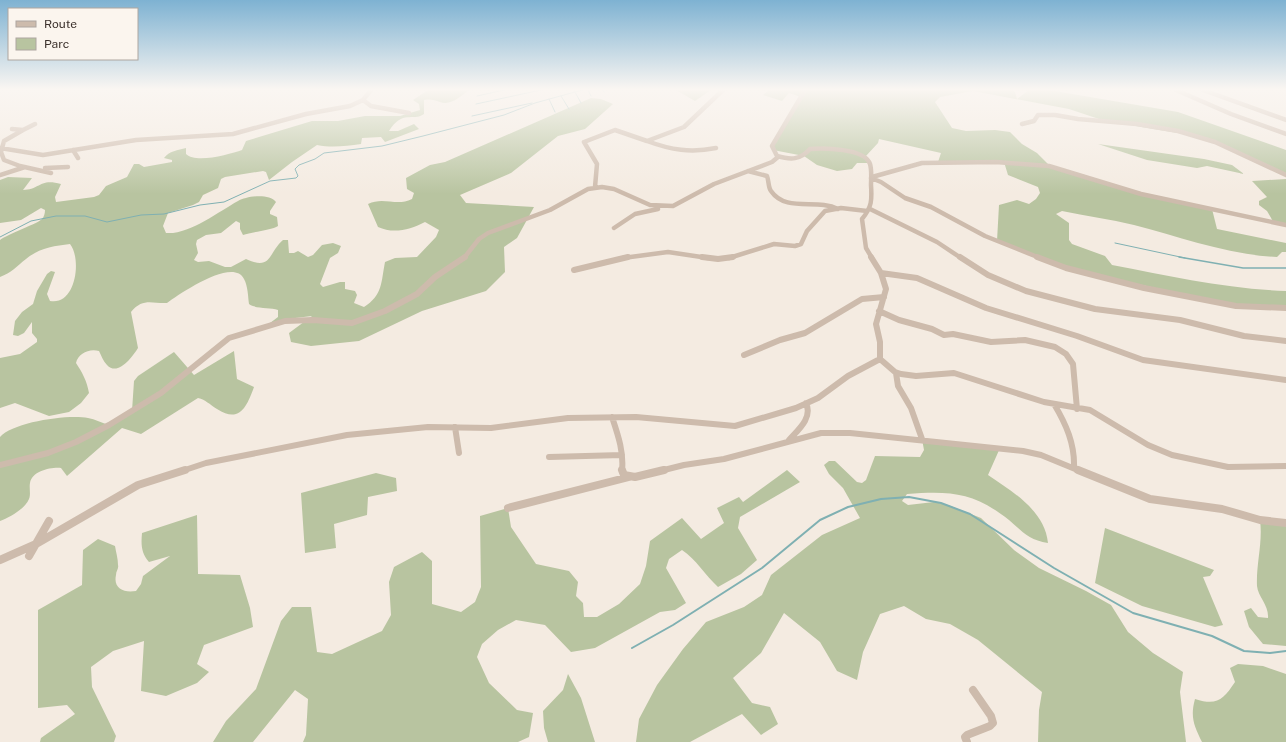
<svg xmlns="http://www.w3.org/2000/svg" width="1286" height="742" font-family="'Public Sans',sans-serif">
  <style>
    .green { fill: #b8c4a0 }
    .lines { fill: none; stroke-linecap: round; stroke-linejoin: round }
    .stream-far2 { stroke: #7fb0b2; stroke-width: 1 }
    .stream-far1 { stroke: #7fb0b2; stroke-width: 1.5 }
    .stream { stroke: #7fb0b2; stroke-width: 2 }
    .street-far2 { stroke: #cdbbac; stroke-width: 4.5 }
    .street-far1 { stroke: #cdbbac; stroke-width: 6 }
    .street { stroke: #cdbbac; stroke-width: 8 }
  </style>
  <rect width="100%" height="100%" fill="#f4ebe1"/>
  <path class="green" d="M428,90h41c-8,6 -18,16 -29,12 -6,-2 -9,-3 -16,-2v14c-12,8 -21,-5 -35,17h9l16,-7 5,5 -34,13 -4,-5 -19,1 -1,6c-15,2 -29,4 -44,1l-25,17 -23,18 -3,-8 -3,-1 -38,6 -4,2 -3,9 -15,7 -4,7 -6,3 -25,8 -5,13 3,7c23,2 52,-21 72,-32 9,-5 31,-8 38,1l-6,9v3l7,3 1,9c-6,4 -26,6 -35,9l-3,-6v-6l-4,-2 -15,12 -15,2 -9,5 -1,4 2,9 -4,7 4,2 11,-1 16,6h6l15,-8c26,12 22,-6 37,-19h5l1,13h5l4,-2 10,6 5,-2 9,-10 11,-2 8,3 -3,7 -8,5 -10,26 3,3 17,-5h5v7l10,2 2,4 -3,8 10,4c19,-12 17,-25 21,-45l10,-4 22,-1 19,-20 3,-7 -14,-8c-15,8 -32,12 -47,5l-10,-23c16,-8 28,3 44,-5l2,-6 -7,-4 -1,-11 24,-13 15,-3 146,-64 10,1 12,5 -28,25 -27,7 -47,37 -51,22 6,8 68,4 -17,31 -13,9 1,25 -19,19 -64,20 -63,30 -48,5 -20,-4 -2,-9 23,-17 -25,3 -21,7 12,-9v-7c-8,-3 -23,-1 -29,-6 -1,-7 -1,-18 -5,-25 -11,-22 -64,15 -77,24 -14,1 -24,-6 -36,9l7,36c-5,8 -20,29 -31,17 -4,-4 -6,-10 -8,-14 -9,-3 -21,2 -23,12 6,9 11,18 13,30l-8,10 -12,9 -20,4 -34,-13 -15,5v-50l20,-4 17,-12v-3l-5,-6v-11l-8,11 -6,3 -5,-1 2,-14 7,-9 11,-8 4,-13 10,-17 4,-3 4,1 -8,22 3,7c26,5 32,-42 20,-57 -16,2 -31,4 -44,15 -9,7 -15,14 -26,18v-37c8,-6 39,-17 42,-21 2,-2 3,-6 3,-9l-4,-2 -20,12 -21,3v-43l8,-3 24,1 -9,12c17,0 16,-12 38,-6l-6,13 1,5 38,-5 5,-2 7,-9 21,-9 7,-13h5l5,3 28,-5v-2l-8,-2c5,-7 14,-8 22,-10v6c10,10 44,0 56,-4l4,-9 66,-20h26l27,-5h35l20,-6 -1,-6 -6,-4z
    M676,90h35l-16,11z
    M769,90h243l3,2 2,7 12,-9h20l129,22 108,38v25l-84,-38 -97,-16 -36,-12 -96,-18 -33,6 -5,5 17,26 14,3 29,-1 15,2 12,12 15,9 13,13 82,25 80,18 5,20 69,14v9h-4l-5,5c-49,-2 -96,-20 -143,-32 -24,-6 -48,-9 -72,-14l-6,3 13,9v17l3,4 33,12 7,9c57,11 115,24 174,26v17l-50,-2 -170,-38 -69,-27 2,-36 18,-5 12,4 7,-5 4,-6 -2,-6 -30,-12 -4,-13h-66l3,-9 -62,-14 -1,4 -13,14 5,6h-13l-5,6 -15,2 -20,-6 -13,-9 -31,-6 -1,-4 29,-49 -12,-4 -7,8 -19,-6z
    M1098,144l106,15 28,6 12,9 -37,-8 -10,2 -50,-8z
    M1286,179v46l-12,-2 -7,-12 -8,-6v-4l8,-4 -15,-16z
    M234,351l3,28 17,8c-7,19 -14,37 -37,22 -8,-5 -11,-9 -19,-11l-57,36 -19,-6 -55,48 -6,-8c-10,-1 -29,3 -31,15 -1,5 1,11 -1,16 -4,10 -19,18 -29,22v-84c13,-15 68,-23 88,-19 7,1 14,5 21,7l23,-14 2,-30 4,-5 36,-24 20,23z
    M922,439l78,9 -12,27c25,17 57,36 60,68 -19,-3 -25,-11 -39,-23 -36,-28 -58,-29 -102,-26l-5,7 6,4 26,-3 14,3 33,13 33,32 25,18 47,23 25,14 17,27 25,21 30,19 -3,20 6,50h-148l1,-32 3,-18 -64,-52 -28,-16 -24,-5 -22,-13 -24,8 -17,38 -6,28 -20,-9 -17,-29 -36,-29 -23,40 -28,25 19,25 18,4 8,17 -17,11 -19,-21 -52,28h-54l3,-23 18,-34 26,-36 23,-27 38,-15 18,-12 9,-20 51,-40 38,-17 -17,-30 -14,-14 -5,-9 5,-4h6l22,21 5,1 4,-3 9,-24 45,1 4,-7z
    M787,470l13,12 -60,35 -2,11 19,32 -16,14 -23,13c-13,-12 -22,-28 -36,-37l-13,9 -3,9 20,35 -11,7 -15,2 -65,36 -24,4 -26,-27 -29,-5 -18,10 -16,14 -5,13 12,26 28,27 16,3 -4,24 -11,5h-215l3,-7 2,-36 -13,-9 -42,52h-40l13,-21 30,-32 25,-68 11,-14h19l6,45 15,2 50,-23 9,-16 -2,-33 5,-15 28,-15 10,9v43l29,8 14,-10 6,-15 -1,-71 28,-8 3,19 25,37 33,7 9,11 -2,14 7,7 1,14h13l22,-13 21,-20 6,-18 4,-25 32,-23 19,21 23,-16 -7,-15 22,-11 4,5z
    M376,473l20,5 1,13 -29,6 -1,18 -33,9 2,24 -31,5 -4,-60z
    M197,515l1,59 42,1 10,33 3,19 -49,18 -7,19 12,8 -12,11 -31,13 -25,-5 3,-50 -31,10 -22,16 1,20 24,49 -2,6h-74l1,-4 34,-24 -8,-9 -29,3v-98l44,-25 1,-35 15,-11 17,7c1,6 3,13 3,19 1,4 -2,6 -2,10 -3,14 8,18 20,16l5,-7 2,-8 27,-20 -21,6c-8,-9 -8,-18 -7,-29z
    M1260,520l26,3v123l-23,-2 -14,-17 -5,-16 7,-3 7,9 10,1c1,-13 -10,-21 -11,-32 -1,-22 6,-44 3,-66z
    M1105,528l109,42 -4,6 -7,1 20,48 -8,2 -73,-21 -47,-23z
    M1238,664l25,2 23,8v68h-84c-8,-16 -12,-25 -7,-43 22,7 28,1 40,-17l-5,-14z
    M568,674l13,24 14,44h-47l-4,-14 -1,-17 20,-21z"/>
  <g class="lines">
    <path class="stream-far2" d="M588,90l3,6
      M603,90l1,2
      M575,92l6,11
      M477,96l27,-6
      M561,96l8,13
      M549,99l6,13
      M476,104l65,-14
      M472,116l60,-13
      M0,237l31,-16 25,-5h29l22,6 34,-7 23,-1 36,-9 24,-3 46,-21 26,-3 2,-2 -3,-7 4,-4 16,-6 9,-6 58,-7 41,-10 81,-21 31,-12 47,-13
      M1115,243l70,15"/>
    <path class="stream-far1" d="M1179,257l64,11h43"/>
    <path class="stream" d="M632,648l41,-23 89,-57 58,-48 28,-13 33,-8 28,-2 32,6 29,11 84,54 79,45 79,23 32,15 26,2 16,-2"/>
    <path class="street-far2" d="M805,90l-33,56 5,10c14,4 23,4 33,-7 13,-1 55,-1 60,15 2,6 1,15 1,21 1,15 1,22 -9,34l4,29 6,10
      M1176,90l55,24 55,20
      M1203,90l83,30
      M363,100l8,6 38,7
      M1022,124l12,-3 4,-6h17l23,4 59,5 41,7 37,11 71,33
      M12,129l11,1 12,-6
      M23,130l-19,11 -3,11 3,8 16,6 31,7
      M647,141c24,9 44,12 69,7
      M0,148l43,7 93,-15 97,-6 73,-20 44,-8 13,-6 8,-10
      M73,150l5,8
      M45,168l23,-1
      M748,171l19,5c2,5 1,11 4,15 15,22 46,7 67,18
      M0,175l25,-8
      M872,177l50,-14 74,-1 53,4 92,28 145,31
      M871,178l10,4 24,16 26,9 54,29 55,22
      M595,187l2,-23 -13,-22 31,-12 32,11 37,-14 39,-37
      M870,209l67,33 24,16
      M614,228l21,-14 23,-5
      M464,258l15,-19 9,-6 62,-23 38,-21 14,-2 12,2 36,16 23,1 41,-22 58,-22 6,-5
      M623,258l45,-6 40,6
      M729,258l45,-14 21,2 6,-2 6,-13 18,-20 16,-3 26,3"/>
    <path class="street-far1" d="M702,257l16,2 15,-2
      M871,257l10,16 5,16 -10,35 4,18v17
      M960,257l28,18 38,16 69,18 85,11 64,16 42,5
      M1037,257l29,11 78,20 92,18 50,2
      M574,270l54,-13
      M881,273l36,5 69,30 91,28 66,24 143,20
      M879,311l20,9 33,9 12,6 9,-1 38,8 34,-2 30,7 11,7 7,10 4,45
      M744,355l36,-15 25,-7 57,-34 22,-2
      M880,359l15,13 6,2 15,2 38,-3 90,29 46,8 58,35 24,10 56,12 58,-1
      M896,373l2,13 13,22 11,31
      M1054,404c12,20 21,40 20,64
      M612,417c6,18 12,35 10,54
      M455,427l4,26
      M789,440c9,-10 24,-22 17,-37
      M549,457l73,-2
      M0,465l48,-12 28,-11 33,-17 52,-32 68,-55 56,-17 28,-1 39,3 33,-12 32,-17 18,-17 30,-20
      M182,471l24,-8 141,-28 81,-8 63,1 77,-10 68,-1 99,9 61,-18 22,-10 30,-22 32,-17
      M660,471l24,-6 40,-6 97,-26h29l173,18 18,4 39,16"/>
    <path class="street" d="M622,470l2,5 11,2 29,-7
      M1078,470l72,29 72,10 38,11 26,3
      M508,508l121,-31
      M29,556l20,-35
      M0,560l36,-16 102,-59 47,-15
      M967,742l-2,-5 2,-2 23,-9 3,-3 -2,-7 -18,-26"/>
  </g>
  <linearGradient id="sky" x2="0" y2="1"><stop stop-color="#7eb2d2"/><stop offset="0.46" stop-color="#faf6f2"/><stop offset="1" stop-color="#faf6f2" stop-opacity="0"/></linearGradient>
  <rect width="1286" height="194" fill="url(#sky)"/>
  <rect x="8" y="8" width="130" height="52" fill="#fbf5ee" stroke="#aea6a0"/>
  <rect x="16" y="21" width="20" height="6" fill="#cdbbac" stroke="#aea6a0"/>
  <text x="44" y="28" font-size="12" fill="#3b302b">Route</text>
  <rect x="16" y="38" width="20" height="12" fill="#b8c4a0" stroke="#aea6a0"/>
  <text x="44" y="48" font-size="12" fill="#3b302b">Parc</text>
</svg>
